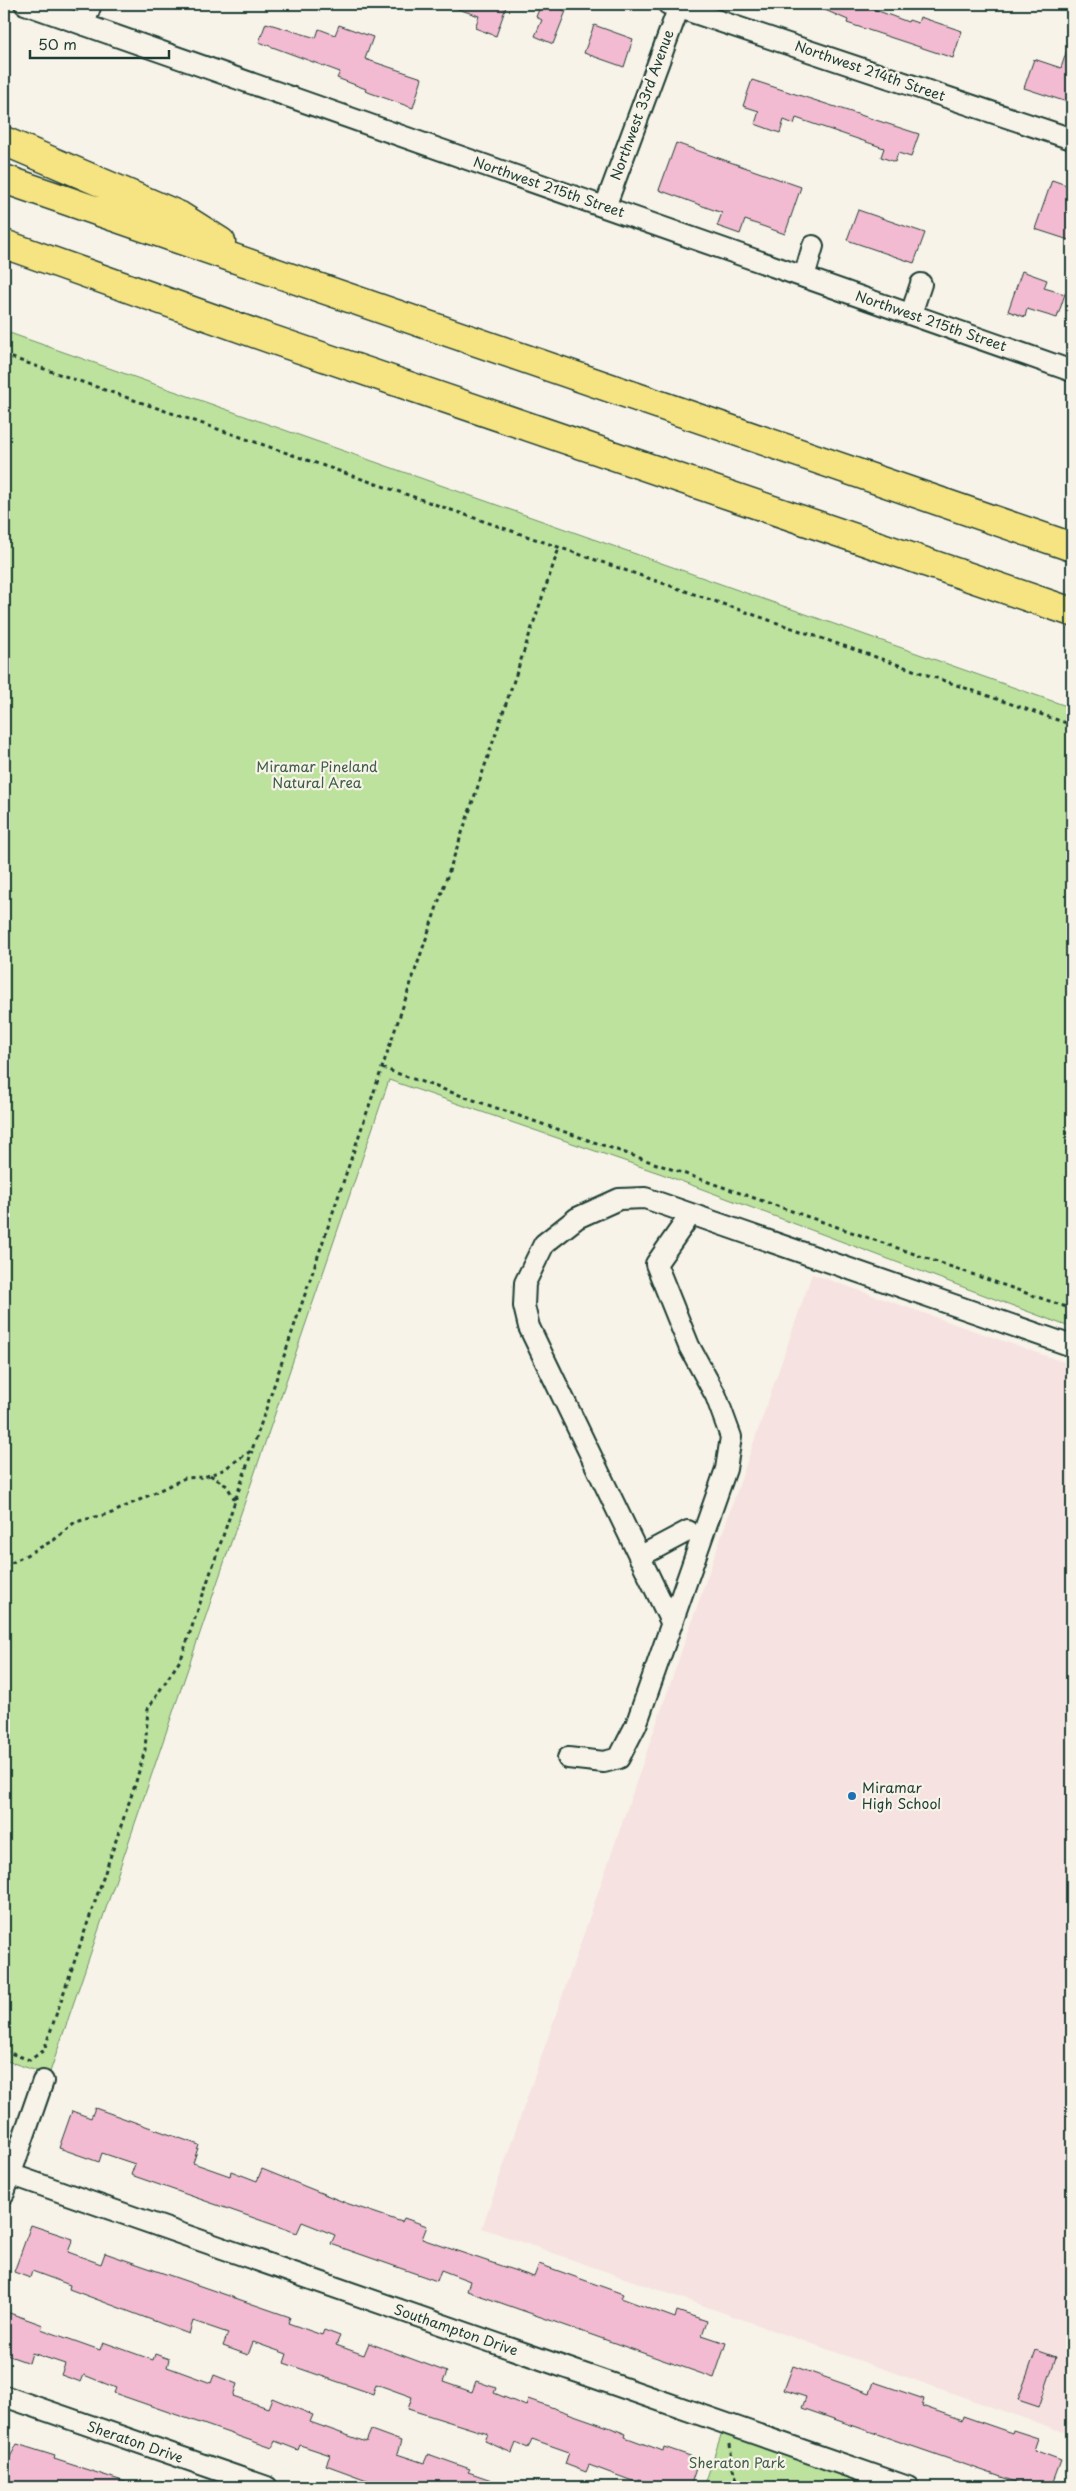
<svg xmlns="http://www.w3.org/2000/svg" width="1076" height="2491" font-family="'Playpen Sans',sans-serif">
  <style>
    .built { fill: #f6e2e1 }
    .green { fill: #bce29d; stroke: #6e9068 }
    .building { fill: #f3bbd1; stroke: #1f3d34 }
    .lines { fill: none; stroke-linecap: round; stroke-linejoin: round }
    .minor-casing { stroke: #1f3d34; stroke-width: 24 }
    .highway-casing { stroke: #1f3d34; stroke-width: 31 }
    .path { stroke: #1f3d34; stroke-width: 3; stroke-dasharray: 4 4; stroke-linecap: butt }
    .minor { stroke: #f7f3e8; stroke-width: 20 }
    .highway { stroke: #f6e381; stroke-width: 28 }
    .poi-dot { fill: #1f6fb2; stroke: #f7f3e8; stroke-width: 2 }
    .labels { text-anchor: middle; stroke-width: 4.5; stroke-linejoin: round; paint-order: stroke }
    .street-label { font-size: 14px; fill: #1f3d34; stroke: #f7f3e8 }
    .park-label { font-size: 14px; fill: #3e5e49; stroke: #f7f3e8 }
    .poi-label { font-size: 14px; fill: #1f3d34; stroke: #f7f3e8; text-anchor: start }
  </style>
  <rect width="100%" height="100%" fill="#f7f3e8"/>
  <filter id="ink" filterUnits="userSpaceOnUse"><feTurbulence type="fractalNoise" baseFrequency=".02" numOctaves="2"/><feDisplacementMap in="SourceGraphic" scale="10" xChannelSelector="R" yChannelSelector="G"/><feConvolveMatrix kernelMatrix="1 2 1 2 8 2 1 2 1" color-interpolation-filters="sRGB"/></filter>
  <g filter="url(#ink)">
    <path class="built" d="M812,1274l260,91v1070l-590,-207z"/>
    <path class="green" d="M4,331l1068,377v620l-410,-154 -273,-94 -340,995 -6,6 -6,-10 -33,-11z
      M722,2432l159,55h-177z"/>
    <path class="building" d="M450,4h57l-11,32 -21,-8 4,-12 -30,-10z
      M541,4h7l18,7 -13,33 -18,-8 7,-16 -6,-3z
      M811,4h64l-2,5 35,13 1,-2 9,3 2,-6 42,14 -9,27 -106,-35 1,-3z
      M266,23l50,15 3,-9 16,6 4,-10 34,12 -8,22 57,19 -9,30 -48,-17 1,-2 -29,-11 3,-6 -81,-30z
      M594,25l39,14 -9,28 -40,-14z
      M1070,41l2,1v46l-5,14 -43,-14 10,-29 27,9z
      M752,80l167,54 -8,23 -13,-4 -3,9 -14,-5 3,-9 -88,-30 -2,6 -10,-4 -4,13 -25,-9 4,-13 -16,-5z
      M676,143l125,44 -16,47 -40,-14 -5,14 -23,-8 5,-13 -63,-23z
      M1052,180l20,7v54l-37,-12z
      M858,210l67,23 -11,30 -67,-23z
      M1022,271l25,9 -3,8 21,6 -8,24 -30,-9 -2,8 -17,-6z
      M95,2108l104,37 -6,18 37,13 1,-5 26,10 5,-12 84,34 56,19 2,-4 23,8 -5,13 35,12 77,26 5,-13 84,30 -2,4 54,20 2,-7 30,10 -5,14 24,8 -12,35 -247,-87 3,-10 -29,-11 -4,11 -106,-37 4,-9 -33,-13 -5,11 -166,-58 4,-11 -33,-11 -3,9 -40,-14 13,-37 19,7z
      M31,2225l42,14 -5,13 33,12 4,-11 185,64 -2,6 34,12 2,-5 16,6 -4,9 28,10 5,-12 78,29 -4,10 29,10 4,-11 20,7 -2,5 32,13 2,-7 83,29 15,6 -1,3 38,14 1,-4 35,12 -9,28h-28l-23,-7 -1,3 -49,-18 -3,7 -21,-8 4,-12 -37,-13 -4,9 -12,-5 -4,10 -27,-12 3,-7 -80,-25 4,-12 -36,-13 -3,10 -89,-31 3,-9 -34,-12 -5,13 -25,-9 5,-13 -35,-12 -4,13 -120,-45 1,-4 -38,-14 -2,7 -16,-6z
      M4,2311l39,14 -2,4 59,21 3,-8 50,18 2,-6 14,5 -2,8 44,16 3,-8 23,9 -4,12 35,12 4,-10 41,17 -3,7 56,20 5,-12 30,11 -4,13 27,9 4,-9 42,15 -2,3 38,13 -1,2h-119l-60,-22 4,-10 -30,-10 -2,5 -23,-9 -3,7 -158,-55 2,-5 -32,-13 -3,7 -20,-7 4,-11 -33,-11 -3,10 -25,-9z
      M1036,2350l20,7 -17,50 -21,-7z
      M793,2366l77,27 4,-11 50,17 -2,7 40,14 1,-4 49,17 1,-3 25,8 -4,12 27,10 -10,27h-21l-228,-79 4,-11 -22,-7z
      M17,2444l38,12 -1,3 78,25v3h-113l-15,-6 6,-24z"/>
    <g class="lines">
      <g class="minor-casing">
        <path id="minor" d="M25,4l1047,367
          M668,4l404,135
          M84,25l7,-21
          M605,207l75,-203
          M804,277l9,-31
          M911,314l10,-30
          M639,1557l49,-26
          M672,1624l-143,-297 -5,-21 1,-23 19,-39 33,-26 42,-19 26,-1 427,148
          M568,1758l36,4 15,-4 17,-33 90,-256 5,-32 -15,-41 -27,-50 -33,-82 35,-50
          M4,2172l904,315
          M4,2193l39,-112
          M4,2396l263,91"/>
      </g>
      <g class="highway-casing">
        <path id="highway" d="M4,141l176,75 41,26
          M4,179l1068,368
          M4,244l267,95 801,273"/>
      </g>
      <path class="path" d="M4,355l1068,370
        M382,1068l690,241
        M210,1475l17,11 8,14
        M4,1567l50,-27 21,-18 37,-9 73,-35 19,-1 19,-7 29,-20 307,-902
        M4,2051l26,9 14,-10 91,-265 10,-35 3,-42 33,-49 71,-208
        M730,2444l3,25 7,18"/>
      <use href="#minor" class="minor"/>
      <use href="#highway" class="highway"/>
    </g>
  </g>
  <circle class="poi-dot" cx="852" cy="1796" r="5"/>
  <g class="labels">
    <g class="street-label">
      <text transform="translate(870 71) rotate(19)" y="5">Northwest 214th Street</text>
      <text transform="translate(642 105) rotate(-70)" y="5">Northwest 33rd Avenue</text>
      <text transform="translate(549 187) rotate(19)" y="5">Northwest 215th Street</text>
      <text transform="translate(931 321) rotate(19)" y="5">Northwest 215th Street</text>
      <text transform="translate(456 2330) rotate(19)" y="5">Southampton Drive</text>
      <text transform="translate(135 2442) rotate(19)" y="5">Sheraton Drive</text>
    </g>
    <g class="park-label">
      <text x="317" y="772">Miramar Pineland<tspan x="317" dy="16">Natural Area</tspan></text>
      <text x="737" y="2468">Sheraton Park</text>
    </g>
    <g class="poi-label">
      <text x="862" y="1793">Miramar<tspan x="862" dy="16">High School</tspan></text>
    </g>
  </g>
  <rect width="1076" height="2491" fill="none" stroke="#f7f3e8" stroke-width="20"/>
  <rect x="10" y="10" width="1056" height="2471" fill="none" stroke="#1f3d34" stroke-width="2" filter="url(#ink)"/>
  <path d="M30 50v8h139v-8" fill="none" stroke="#1f3d34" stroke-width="2.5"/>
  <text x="38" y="50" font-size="15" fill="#1f3d34" stroke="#f7f3e8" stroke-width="4" paint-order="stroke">50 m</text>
</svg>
